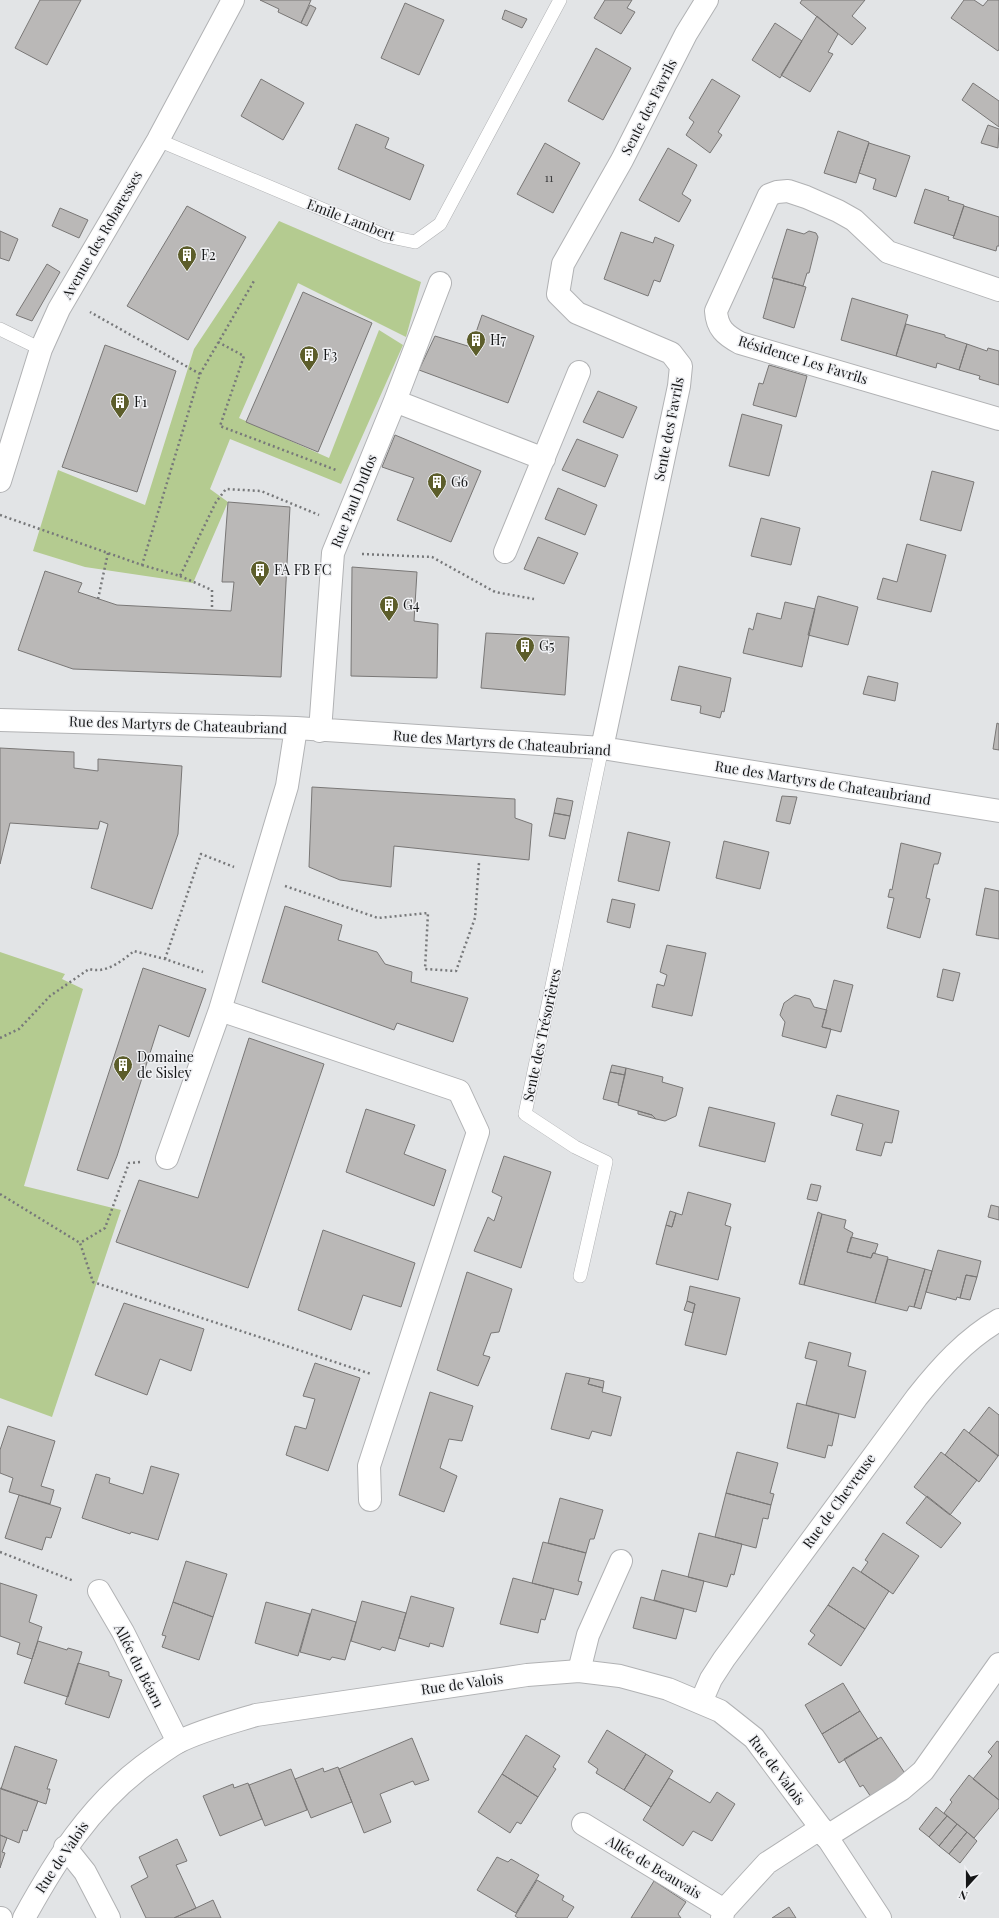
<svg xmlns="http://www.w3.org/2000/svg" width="999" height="1918" font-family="'Playfair Display',serif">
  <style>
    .green { fill: #b4cb90 }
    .building { fill: #bab8b7; stroke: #797776 }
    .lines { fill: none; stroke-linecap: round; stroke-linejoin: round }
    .lane-casing { stroke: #b1b2b4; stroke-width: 14 }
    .street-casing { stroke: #b1b2b4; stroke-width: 24 }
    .secondary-casing { stroke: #b1b2b4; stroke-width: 24 }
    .path { stroke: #77787a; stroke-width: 2.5; stroke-dasharray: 2 3; stroke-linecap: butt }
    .lane { stroke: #fff; stroke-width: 13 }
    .street { stroke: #fff; stroke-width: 22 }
    .secondary { stroke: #fff; stroke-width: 22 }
    .labels { text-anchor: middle; stroke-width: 3; stroke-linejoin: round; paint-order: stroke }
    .number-label { font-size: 12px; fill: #3e3e3f }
    .street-label { font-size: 14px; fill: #151617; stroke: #f0f1f4 }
    .poi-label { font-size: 14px; fill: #151617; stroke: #f0f1f4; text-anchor: start }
  </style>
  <rect width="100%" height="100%" fill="#e2e4e6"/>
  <path class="green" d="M279,221l142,61 -15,55 -108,-54 -59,135 90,40 50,-128 24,15 -62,139 -111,-45 -20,50 18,13 -35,81 -108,-16 -52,-16 25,-81 87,35 49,-156z
    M0,952l65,22 -3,5 21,10 -59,197 97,24 -69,207 -52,-19z"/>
  <path class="building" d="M40,0h41l-34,65 -32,-17z
    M260,0h51l-10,23 -23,-11 1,-3z
    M605,0h27l-5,8 8,4 -14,22 -27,-16z
    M802,0h63l-13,16 14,12 -14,17 -52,-42z
    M964,0h10l9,6 5,-6h11v49l-1,2 -47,-33z
    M405,3l39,17 -25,55 -38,-17z
    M310,5l6,3 -9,18 -6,-3z
    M505,10l22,9 -5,9 -20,-9z
    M817,16l21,18 -10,18 5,2 -23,38 -29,-17z
    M775,23l27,18 -22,37 -28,-18z
    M596,48l35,20 -28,52 -35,-19z
    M261,79l43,24 -21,37 -42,-24z
    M712,79l28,17 -22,36 4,3 -12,18 -24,-18 8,-13 -5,-4z
    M973,83l26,18v26l-37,-27z
    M356,124l33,14 -4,10 39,17 -14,35 -72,-31z
    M988,125l11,4 -1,19 -17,-5z
    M838,131l31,11 -13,41 -32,-10z
    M545,143l35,20 -27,50 -36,-19z
    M869,143l41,13 -14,41 -23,-8 3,-10 -17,-6z
    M668,148l29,17 -15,29 9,6 -12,22 -40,-22z
    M925,189l24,8 -1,3 16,5 -10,31 -40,-13z
    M187,206l59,31 -58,103 -61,-34z
    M964,206l35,11v29h-2l-1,5 -43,-13z
    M60,208l28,12 -9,18 -27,-12z
    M787,229l17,5 5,-3 7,2 2,4 -9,36h-2l-4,13 -31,-8z
    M0,231l18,8 -9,22 -9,-3z
    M621,232l32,11 2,-6 19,8 -14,37 -6,-2 -6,16 -44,-17z
    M47,264l13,8 -28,49 -16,-6z
    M774,278l32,9 -12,41 -31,-10z
    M303,292l69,31 -54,129 -72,-30z
    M852,298l56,17 -12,41 -55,-16z
    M482,315l52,21 -26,67 -89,-33 16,-34 36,11z
    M906,324l39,11v2l22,7 -8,26 -22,-7 -1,5 -40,-12z
    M967,344l20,7 1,-3 11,3v34l-20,-6 1,-3 -21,-6z
    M105,345l71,26 -39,121 -75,-25z
    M769,365l38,11 -11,41 -43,-12 6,-22 4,1z
    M598,391l39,16 -14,31 -40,-16z
    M742,414l40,11 -13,51 -40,-10z
    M395,435l86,36 -30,71 -54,-22 17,-42 -32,-11z
    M577,439l41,16 -13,32 -43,-17z
    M932,471l42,11 -13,49 -41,-11z
    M558,488l39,17 -12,30 -40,-16z
    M228,502l62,5 -9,170 -208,-8 -55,-19 27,-79 37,12 -4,9 39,13 114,6 3,-29h-12z
    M761,518l39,10 -9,37 -40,-9z
    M538,537l40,16 -14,31 -40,-15z
    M907,544l39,11 -15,57 -54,-13 6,-21 14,4z
    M352,567l65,5 -3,49 24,3 -1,54 -86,-2z
    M818,596l40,11 -10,38 -40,-10z
    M785,602l30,7 -13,58 -59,-14 6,-25 4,2 4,-17 24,6z
    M486,633l83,4 -4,58 -84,-7z
    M679,666l52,12 -7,34 -2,-1 -2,7 -20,-5 1,-7 -30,-6z
    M868,676l30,7 -3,18 -32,-7z
    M997,723l2,1v26l-6,-1z
    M0,748l74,4v16l24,3v-12l84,7 -4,68 -26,75 -61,-21 17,-64 -8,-3 -2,8 -88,-6 -10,41z
    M312,787l203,12v19l17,6 -3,36 -135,-14 -3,41 -51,-7 -31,-13z
    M782,796l15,1 -7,27 -14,-3z
    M557,798l16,3 -3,15 -16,-3z
    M554,813l16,3 -5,23 -16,-3z
    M628,832l42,10 -11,49 -41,-10z
    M724,841l45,11 -9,37 -44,-11z
    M901,843l40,10 -3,11h-4l-8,34 4,1 -10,39 -33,-10 7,-30 -6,-1 2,-8 2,1z
    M985,888l14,3v48l-23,-4z
    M612,899l23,5 -5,24 -23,-6z
    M285,906l57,19 -4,15 39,12 8,12 27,8 -1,10 57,16 -15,44 -56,-19 -3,7 -132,-48z
    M667,945l39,8 -14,63 -40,-9 5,-23 7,2 3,-11 -7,-3z
    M143,968l63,21 -17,48 -30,-12 -42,131 -9,23 -31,-9z
    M943,969l17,4 -7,28 -16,-4z
    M834,980l19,5 -12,47 -19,-5z
    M795,995l15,4 4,8 13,3 -5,17 9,2 -5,19 -44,-12 3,-14 -5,-7 4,-12z
    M249,1038l75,26 -76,224 -132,-46 23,-62 59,18z
    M612,1065l14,3 -1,7 -15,-3z
    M626,1068l37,9 -1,5 21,6 -7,28 -11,5 -9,-2 -4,-4 -34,-10z
    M610,1072l15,3 -7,28 -15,-4z
    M837,1095l62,16 -7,32 -7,-1 -4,14 -25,-6 7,-26 -32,-9z
    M709,1107l66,16 -10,39 -66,-16z
    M366,1109l49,16 -11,29 42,16 -12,36 -88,-34z
    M638,1111l14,4 4,4 -18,-5z
    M504,1156l47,16 -30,96 -47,-17 14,-34 6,4 8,-24 -10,-5z
    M811,1184l10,2 -4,15 -10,-2z
    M688,1192l43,12 -6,21 6,2 -13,53 -62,-16 10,-39 6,2 4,-14 6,2z
    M991,1205l8,2v13l-11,-3z
    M670,1211l6,2 -4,14 -6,-2z
    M818,1212l4,2 -18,71 -5,-1z
    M822,1214l24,6 -2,8 9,5 -6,19 24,6 2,-5 15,4 -13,46 -71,-18z
    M323,1230l92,33 -14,44 -38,-12 -12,35 -53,-20z
    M851,1237l27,7 -3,9h-2l-2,5 -24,-6z
    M938,1250l43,11 -4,16 -11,-2 -6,23 -3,-1 -1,3 -30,-8z
    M888,1259l37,10 -11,38 -5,-1 -2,5 -32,-8z
    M925,1269l7,2 -11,38 -7,-2z
    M467,1272l45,17 -13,43 -8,1 -8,22 7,2 -12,29 -41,-16z
    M966,1275l11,2 -7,23 -10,-2z
    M690,1286l50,12 -14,57 -41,-10 10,-41 -8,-3z
    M687,1301l8,3 -2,9 -9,-3z
    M124,1303l80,26 -13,42 -31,-12 -13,36 -52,-20z
    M809,1342l42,11 -3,13 18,5 -11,47 -49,-13 11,-44 -12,-3z
    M315,1363l45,15 -32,93 -42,-16 9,-29 11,3 9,-30 -12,-3z
    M566,1373l24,5 -2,6 15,4 -1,4 19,5 -10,39 -19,-5 -3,8 -38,-10z
    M590,1378l14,3 -1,7 -15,-4z
    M430,1392l43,14 -11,35 -13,-2 -9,29 17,8 -13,36 -45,-17z
    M797,1403l42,11 -7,32 -4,-1 -3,13 -38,-10z
    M989,1407l10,8v41l-30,-23z
    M8,1426l47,15 -14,45 13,4 -4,14 -41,-12 4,-14 -13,-5v-23z
    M964,1429l34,27 -19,26 -34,-27z
    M737,1452l41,11 -8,30 4,1 -3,11 -45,-12z
    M941,1452l36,28 -27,35 -36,-28z
    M151,1466l28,8 -21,66 -27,-8 -1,2 -48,-16 14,-44 14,4 -1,5 34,11z
    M726,1493l45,12 -3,14 -5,-1 -7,30 -41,-11z
    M19,1495l42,13 -10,30 -5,-1 -4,13 -37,-12z
    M927,1496l34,27 -20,25 -35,-25z
    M560,1498l43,12 -9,29h-4l-4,14 -38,-10z
    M699,1533l43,11 -8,31 -3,-1 -4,13 -39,-10z
    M883,1533l36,23 -26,38 -32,-22 7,-10 -3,-2z
    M543,1542l43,11 -8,28 4,1 -4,13 -46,-12z
    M186,1561l41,13 -14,43 -40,-15z
    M853,1567l36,24 -24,38 -37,-24z
    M662,1570l42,11 -8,31 -42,-12z
    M513,1578l41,11 -9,31 -4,-1 -3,14 -38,-9z
    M0,1583l37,12 -8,27 13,5 -10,32 -15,-5 3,-11 -20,-7z
    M411,1596l43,12 -11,39 -13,-4 -1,4 -30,-9z
    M641,1597l43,12 -8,30 -43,-11z
    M362,1601l44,12 -11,38 -13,-4 -2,3 -29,-9z
    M173,1602l40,15 -14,43 -37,-13 4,-11 -4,-1z
    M266,1602l44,12 -12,42 -43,-13z
    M828,1605l37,24 -24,37 -33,-22 7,-9 -5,-4z
    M312,1609l44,13 -11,38 -13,-3 -2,3 -30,-8z
    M38,1641l29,9 1,-2 14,4 -14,45 -44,-14z
    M78,1663l31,9v4l13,4 -13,38 -44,-14z
    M843,1683l17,28 -38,23 -17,-29z
    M860,1711l18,28 -39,24 -17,-29z
    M607,1730l39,24 -22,36 -28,-17 2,-4 -10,-7z
    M526,1735l34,21 -7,11 3,2 -18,28 -36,-23z
    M881,1737l25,38 -35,22 -8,-12 -3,2 -16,-28z
    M412,1738l17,42 -14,5 -2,-4 -33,13 11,28 -27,11 -25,-64z
    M997,1741l2,1v58l-26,-21 19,-23 -4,-4z
    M15,1746l42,14 -10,29h3l-4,15 -45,-15z
    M646,1754l27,17 -22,36 -27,-17z
    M338,1767l14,35 -41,16 -16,-39 28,-11 1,4z
    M291,1769l16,41 -42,16 -16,-41z
    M502,1774l36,23 -17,27 -4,-2 -7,11 -32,-21z
    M969,1775l30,25v8l-25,30 -30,-25 8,-11 -2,-2z
    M669,1778l41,25 7,-11 18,12 -23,37 -19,-10 -10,15 -40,-26z
    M248,1783l14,36 -42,17 -17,-40 30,-12 1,4z
    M0,1788l38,13 -11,30 -4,-1 -4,13 -19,-8z
    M936,1807l11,9 -18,21 -10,-8z
    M947,1816l10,8 -18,22 -10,-9z
    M957,1824l10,8 -18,22 -10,-8z
    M967,1832l10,9 -17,22 -11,-9z
    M0,1835l7,3 -5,14 3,1 -5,15z
    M177,1839l10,22 -11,4 20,43 -22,10h-28l-15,-32 17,-9 -9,-20z
    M497,1857l11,5 3,-3 28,16 -23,38 -39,-23z
    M537,1880l27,16 -2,4 12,7 -7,11h-49l-3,-2z
    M654,1881l32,21 -8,12 3,4h-50z
    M213,1900l8,18h-47l22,-10z
    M789,1907l7,11h-24z"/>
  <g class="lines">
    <g class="lane-casing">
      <path id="lane" d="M158,140l228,96 29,6 25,-18 120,-224
        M0,329l41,20
        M580,1276l26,-114 -31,-15 -50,-33 77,-366"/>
    </g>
    <g class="street-casing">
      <path id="street" d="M999,290l-111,-38 -34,-32 -16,-9 -32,-14 -18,-6 -11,1 -8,3 -53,116c1,17 9,24 24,32l259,76
        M395,401l149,58
        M505,552l74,-180
        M0,720l296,8 306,20 397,63
        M320,731l13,-178 62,-152 45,-118
        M602,748l77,-362 2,-20 -10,-13 -94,-40 -19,-19 5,-30 59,-104 64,-126 21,-34
        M220,1010l67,-224 9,-58
        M167,1158l53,-148 239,81 19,41 -109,334 1,34
        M99,1591l24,41 55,110
        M579,1671l9,-36 33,-74
        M701,1702l10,-23 13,-20 193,-262c24,-30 49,-58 82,-77
        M583,1824l141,86
        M826,1837l76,-48 21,-18 76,-107
        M65,1847l20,25 24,46
        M0,1918h1
        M722,1918l2,-8 43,-47 54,-35"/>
    </g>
    <g class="secondary-casing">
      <path id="secondary" d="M0,481l41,-132 18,-40 99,-169 75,-140
        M24,1918c32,-58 65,-111 119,-152 11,-8 23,-17 35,-24 24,-12 52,-19 78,-27l271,-40 52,-4 41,5 48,13 52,22 34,27 67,90 59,90"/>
    </g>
    <path class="path" d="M218,342l26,14 -24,70 116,44
      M200,374l54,-93
      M0,515l142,50 58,-191 -110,-62
      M362,554l70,3 63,35 39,7
      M142,565l38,11 36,-74 10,-13 35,2 58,24
      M180,576l32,14v20
      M98,599l10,-46
      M285,886l93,32 50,-5 -3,56 31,2 19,-53 4,-55
      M165,959l36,-105 33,13
      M0,1038l19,-9 31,-33 39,-27c17,5 33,-8 45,-18l31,8 38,13
      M140,1162l-11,1 -24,65 -25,15 13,39 278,92
      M0,1194l80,49
      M0,1552l74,29"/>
    <use href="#lane" class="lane"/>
    <use href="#street" class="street"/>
    <use href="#secondary" class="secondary"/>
  </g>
  <defs>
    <g id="building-pin" transform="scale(1)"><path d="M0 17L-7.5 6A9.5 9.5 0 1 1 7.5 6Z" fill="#5c5d2a" stroke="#f0f1f4"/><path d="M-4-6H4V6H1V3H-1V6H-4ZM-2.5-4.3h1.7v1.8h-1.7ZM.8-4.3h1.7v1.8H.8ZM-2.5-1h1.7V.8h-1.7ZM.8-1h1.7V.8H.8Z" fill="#fff"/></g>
  </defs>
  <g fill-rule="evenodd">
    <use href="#building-pin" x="187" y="255"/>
    <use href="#building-pin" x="476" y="340"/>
    <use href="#building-pin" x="309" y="355"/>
    <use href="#building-pin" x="120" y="402"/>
    <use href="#building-pin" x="437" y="482"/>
    <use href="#building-pin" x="260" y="570"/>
    <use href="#building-pin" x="389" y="605"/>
    <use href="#building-pin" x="525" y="646"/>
    <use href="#building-pin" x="123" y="1065"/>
  </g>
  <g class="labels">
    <g class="number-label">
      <text x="549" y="182">11</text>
    </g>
    <g class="street-label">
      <text transform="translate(649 107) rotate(-63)" y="5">Sente des Favrils</text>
      <text transform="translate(351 220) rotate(21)" y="5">Emile Lambert</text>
      <text transform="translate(102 235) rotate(-60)" y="5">Avenue des Robaresses</text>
      <text transform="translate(803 360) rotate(17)" y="5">Résidence Les Favrils</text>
      <text transform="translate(669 429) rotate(-79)" y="5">Sente des Favrils</text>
      <text transform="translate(354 501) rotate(-68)" y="5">Rue Paul Duflos</text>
      <text transform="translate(178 725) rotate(2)" y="5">Rue des Martyrs de Chateaubriand</text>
      <text transform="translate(502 743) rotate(4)" y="5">Rue des Martyrs de Chateaubriand</text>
      <text transform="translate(823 783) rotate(9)" y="5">Rue des Martyrs de Chateaubriand</text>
      <text transform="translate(542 1035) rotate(-78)" y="5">Sente des Trésorières</text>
      <text transform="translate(839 1501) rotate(-54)" y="5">Rue de Chevreuse</text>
      <text transform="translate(139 1666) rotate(63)" y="5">Allée du Béarn</text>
      <text transform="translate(462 1684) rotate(-8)" y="5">Rue de Valois</text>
      <text transform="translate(777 1770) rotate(53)" y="5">Rue de Valois</text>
      <text transform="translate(62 1857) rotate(-56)" y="5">Rue de Valois</text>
      <text transform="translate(654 1867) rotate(31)" y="5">Allée de Beauvais</text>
    </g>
    <g class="poi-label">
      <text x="201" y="260">F2</text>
      <text x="490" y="345">H7</text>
      <text x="323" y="360">F3</text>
      <text x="134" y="407">F1</text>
      <text x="451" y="487">G6</text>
      <text x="274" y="575">FA FB FC</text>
      <text x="403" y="610">G4</text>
      <text x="539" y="651">G5</text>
      <text x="137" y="1062">Domaine<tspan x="137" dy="16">de Sisley</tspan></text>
    </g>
  </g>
  <g transform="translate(967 1886) rotate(201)" stroke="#f0f1f4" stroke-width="3" paint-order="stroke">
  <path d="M0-3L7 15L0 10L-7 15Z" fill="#151617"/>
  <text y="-6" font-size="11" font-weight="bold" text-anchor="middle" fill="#151617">N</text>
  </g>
</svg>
